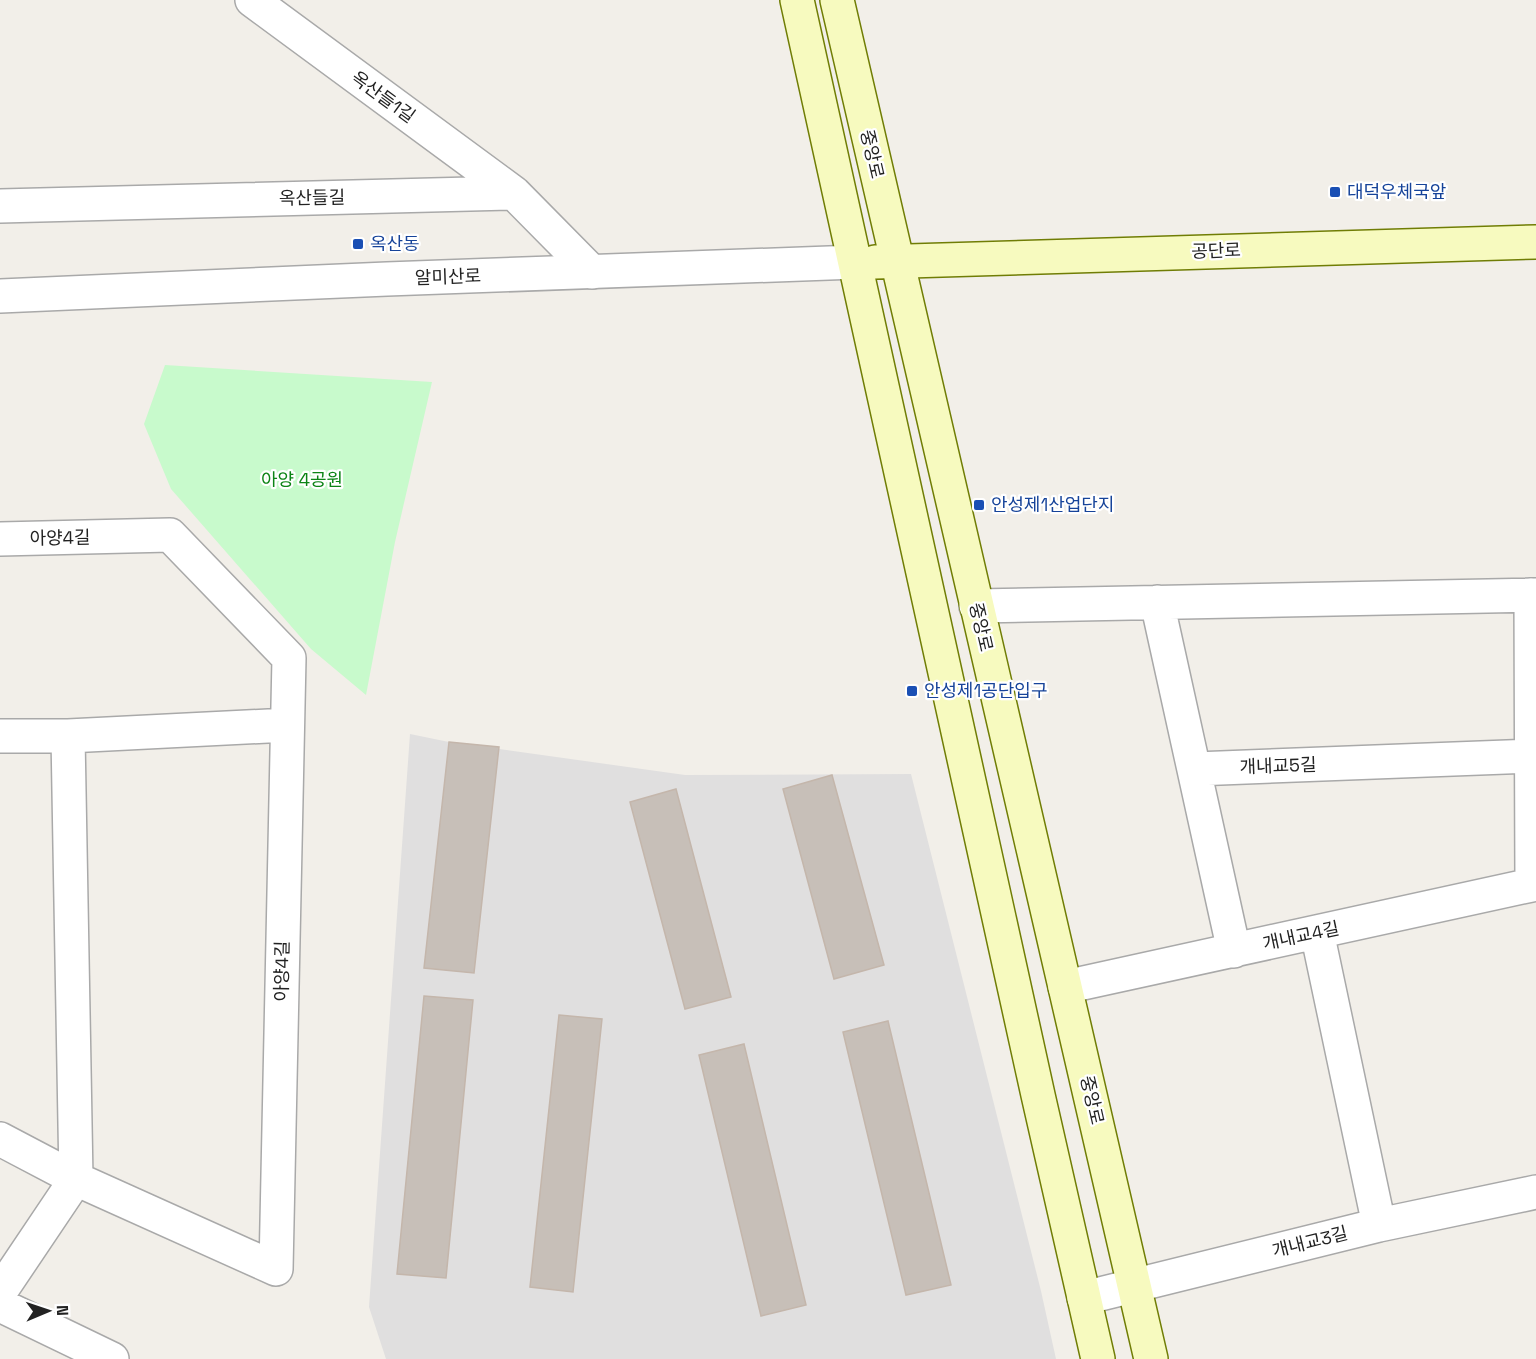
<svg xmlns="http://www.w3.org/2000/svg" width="1536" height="1359" font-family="'Space Grotesk','Noto Sans KR',sans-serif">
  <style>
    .residential { fill: #e0dfdf }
    .park { fill: #c8facc }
    .building { fill: #c7bfb8; stroke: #c4b6ab; stroke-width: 1.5 }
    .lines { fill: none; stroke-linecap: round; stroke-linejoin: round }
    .minor-casing { stroke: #a9a9a9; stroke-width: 36 }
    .tertiary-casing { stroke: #a9a9a9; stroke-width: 36 }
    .secondary-casing { stroke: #707d05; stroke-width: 36 }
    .minor { stroke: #fff; stroke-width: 33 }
    .tertiary { stroke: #fff; stroke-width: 33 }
    .secondary { stroke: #f7fabf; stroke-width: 33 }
    .transit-dot { fill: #1a4fb4; stroke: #fff; stroke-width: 2 }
    .labels { text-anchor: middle; stroke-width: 4.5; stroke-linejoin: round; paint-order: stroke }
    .street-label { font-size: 18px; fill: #222; stroke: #fff }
    .transit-label { font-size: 18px; fill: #164399; stroke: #fff; text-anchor: start }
    .park-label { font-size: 18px; fill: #0c8416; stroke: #fff }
  </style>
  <rect width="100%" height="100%" fill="#f2efe9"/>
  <path class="residential" d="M410,734l39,8 236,33 226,-1 130,517 15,68h-670l-17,-52z"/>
  <path class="park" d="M165,365l267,17 -37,160 -29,153 -55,-46 -140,-160 -27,-65z"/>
  <path class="building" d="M449,742l50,5 -25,226 -50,-5z
    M832,775l52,190 -50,14 -51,-190z
    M676,789l55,208 -46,12 -55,-207z
    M424,996l49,4 -27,278 -49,-4z
    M559,1015l43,4 -29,273 -43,-5z
    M888,1021l63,264 -45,10 -63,-263z
    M744,1044l62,261 -45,11 -62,-261z"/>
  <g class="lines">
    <g class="minor-casing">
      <path id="minor" d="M252,0l262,193 78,79
        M0,206l514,-13
        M0,539l170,-4 119,123 -13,611 -200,-90 -76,113
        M1531,595l1,290
        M1157,602l77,349
        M976,606l560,-11
        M0,736h68l219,-11
        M1195,769l336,-13
        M1317,932l62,293
        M1065,987l471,-103
        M0,1139l76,40 -8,-443
        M1084,1298l295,-73 157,-33
        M0,1305l112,54"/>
    </g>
    <g class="tertiary-casing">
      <path id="tertiary" d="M0,296l387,-17 469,-17"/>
    </g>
    <g class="secondary-casing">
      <path id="secondary" d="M797,0l241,1095 60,264
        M837,0l314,1359
        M875,262l661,-20"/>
    </g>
    <use href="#minor" class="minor"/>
    <use href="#tertiary" class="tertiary"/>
    <use href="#secondary" class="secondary"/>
  </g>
  <g class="transit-dot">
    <rect x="1329" y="186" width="12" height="12" rx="3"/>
    <rect x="352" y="238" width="12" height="12" rx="3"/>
    <rect x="973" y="499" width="12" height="12" rx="3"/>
    <rect x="906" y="685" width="12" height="12" rx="3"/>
  </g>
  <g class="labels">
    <g class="street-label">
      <text transform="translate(383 97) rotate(36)" y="6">옥산들1길</text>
      <text transform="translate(872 154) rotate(77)" y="6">중앙로</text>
      <text transform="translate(312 198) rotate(-1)" y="6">옥산들길</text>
      <text transform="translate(1216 251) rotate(-2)" y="6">공단로</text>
      <text transform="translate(448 277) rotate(-2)" y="6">알미산로</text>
      <text transform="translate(60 538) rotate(-1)" y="6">아양4길</text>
      <text transform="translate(981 627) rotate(77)" y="6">중앙로</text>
      <text transform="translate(1278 766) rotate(-2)" y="6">개내교5길</text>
      <text transform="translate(1301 936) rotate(-12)" y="6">개내교4길</text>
      <text transform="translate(282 971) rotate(-89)" y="6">아양4길</text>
      <text transform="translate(1092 1100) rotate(77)" y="6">중앙로</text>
      <text transform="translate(1310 1242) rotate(-14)" y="6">개내교3길</text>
    </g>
    <g class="transit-label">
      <text x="1347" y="198">대덕우체국앞</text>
      <text x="370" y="250">옥산동</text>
      <text x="991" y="511">안성제1산업단지</text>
      <text x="924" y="697">안성제1공단입구</text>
    </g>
    <g class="park-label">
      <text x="302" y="486">아양 4공원</text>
    </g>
  </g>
  <g transform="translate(48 1311) rotate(88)" stroke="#ffffff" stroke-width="4.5" paint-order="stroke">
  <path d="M0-4.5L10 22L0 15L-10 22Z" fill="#222222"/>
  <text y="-9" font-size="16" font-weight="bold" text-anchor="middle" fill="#222222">N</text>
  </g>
</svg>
